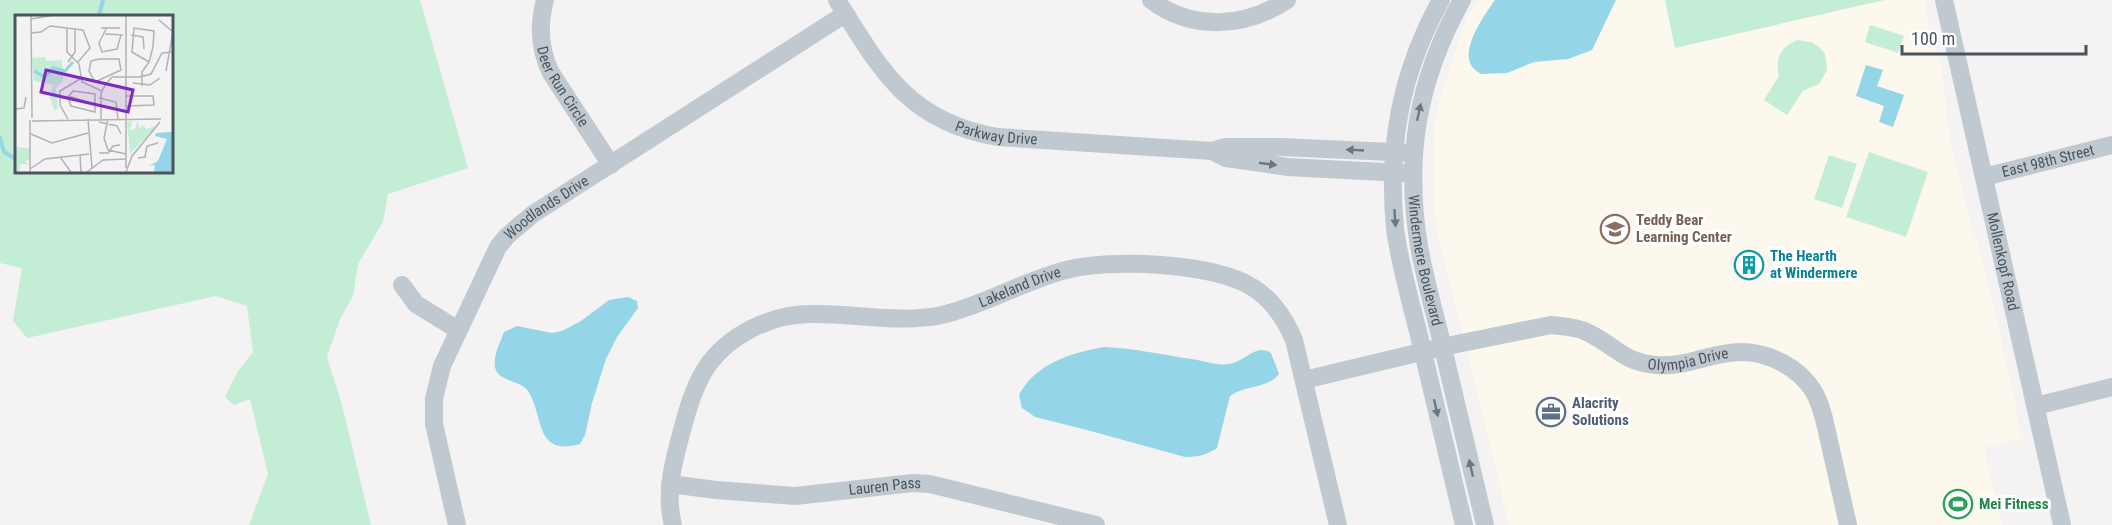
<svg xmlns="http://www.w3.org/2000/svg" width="2112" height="525" font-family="'Roboto Condensed',sans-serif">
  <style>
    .commercial { fill: #fcf8ee }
    .green { fill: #c4edd5; fill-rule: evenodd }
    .water { fill: #94d5e7 }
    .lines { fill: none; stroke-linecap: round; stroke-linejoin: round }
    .stream { stroke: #94d5e7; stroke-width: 4 }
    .minor { stroke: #c0c9cf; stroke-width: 18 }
    .oneway { fill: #6d7780 }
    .labels { text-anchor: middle; stroke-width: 6; stroke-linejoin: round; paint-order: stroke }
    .street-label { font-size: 15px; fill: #4a545e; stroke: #fff }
    .education-label { font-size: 15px; font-weight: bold; fill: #785e54; stroke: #fff; text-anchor: start }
    .culture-label { font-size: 15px; font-weight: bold; fill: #0d838f; stroke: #fff; text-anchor: start }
    .service-label { font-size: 15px; font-weight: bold; fill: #4e5e75; stroke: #fff; text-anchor: start }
    .leisure-label { font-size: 15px; font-weight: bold; fill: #27864d; stroke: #fff; text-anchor: start }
    .inset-river { fill: none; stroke: #94d5e7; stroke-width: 3 }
    .inset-road { fill: none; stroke: #b0b3b7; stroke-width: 1.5 }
    .view { fill: #7b2cbf; fill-opacity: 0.15; stroke: #7b2cbf; stroke-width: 3 }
    .inset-edge { fill: none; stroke: #4a545e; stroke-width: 3 }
  </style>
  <rect width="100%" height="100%" fill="#f4f2f2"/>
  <path class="commercial" d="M1479,0h186l10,48 209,-48h43l-1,15 16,52 6,60 21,89 13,43 34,144 1,19 7,16 -40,10 19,77h-494l-73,-300 -3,-39 2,-67 13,-46 19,-55z"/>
  <path class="green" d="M0,0h420l48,168 -80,26 -5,28 -25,42 -5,32 -13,23 -13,38 15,48 29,120h-122l19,-51 -18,-75 -16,6 -9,-8 13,-26 15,-19 -6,-46 -31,-10 -189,42 -14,-17 9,-53 -22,-5zM16,16h155v155h-155z
    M1665,0h219l-209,48z
    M1870,25l34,11 -6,17 -33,-11z
    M1798,40l15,3 7,5 5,6 2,16 -8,14 -16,7 -16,24 -23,-15 15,-24c-5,-17 2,-30 19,-36z
    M1869,152l59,20 -22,65 -60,-20z
    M1829,155l28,9 -15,44 -28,-9z"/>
  <path class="water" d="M1495,0h121l-24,50 -24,9 -34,3 -27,11 -26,1c-3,-2 -8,-5 -10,-9 -10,-17 14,-51 24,-65z
    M1866,65l17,5 -6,16 27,9 -11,32 -14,-5 5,-16 -28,-10z
    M628,297l9,4 1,7 -21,29 -11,22 -14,44 -7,32 -5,9c-46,13 -36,-29 -52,-53 -8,-11 -30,-9 -33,-24 -2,-11 5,-24 9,-35l13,-6 35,7 10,-2 19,-10 28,-21z
    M1104,347c30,1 59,8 88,12 12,2 25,7 37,5 17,-2 26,-21 42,-11l8,21c-12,15 -34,11 -49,22l-13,52c-11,7 -19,9 -32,9l-98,-27 -52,-13 -13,-9 -3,-13c17,-32 52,-42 85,-48z"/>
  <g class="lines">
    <path class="stream" d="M99,16l4,-16
      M0,138l4,14 12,7"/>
    <g class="minor">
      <path id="s1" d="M545,0c-7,26 -6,49 6,73l60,92"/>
      <path id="s2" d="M837,0c44,71 72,122 161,137l214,14 13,-4h57l131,6"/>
      <path d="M1151,0c41,31 94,28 136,0"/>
      <path d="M1441,0c-40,72 -54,146 -46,228 5,40 18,81 27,120 14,59 28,118 42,177"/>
      <path id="s3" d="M1462,0c-44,79 -58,156 -43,246 6,34 16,68 24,102 14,59 28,118 42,177"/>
      <path id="s4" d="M1944,0l118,525"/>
      <path d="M1212,151l14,7 62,9 114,6"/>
      <path id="s5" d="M1984,177l128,-32"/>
      <path d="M402,285l14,19 42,26"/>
      <path id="s6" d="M1304,380l138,-33 109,-22c11,1 21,2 31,5 29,11 38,32 74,35 29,3 56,-13 85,-13 28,0 59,16 73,40 9,16 12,36 16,53 6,27 12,53 18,80"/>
      <path d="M2036,406l76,-19"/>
      <path id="s7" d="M670,484l46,6 79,6 118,-13 17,1 166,41"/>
      <path id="s8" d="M457,525l-23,-101v-25l8,-33 56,-119 9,-11 26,-22 312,-200"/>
      <path id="s9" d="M673,525c-9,-34 2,-69 11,-102 5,-19 11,-38 22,-55 22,-33 65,-54 105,-54 43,-1 88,10 131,1 43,-10 81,-34 124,-45 44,-12 148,-7 186,17 20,12 33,32 42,53l44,185"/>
    </g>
  </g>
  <defs><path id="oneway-solid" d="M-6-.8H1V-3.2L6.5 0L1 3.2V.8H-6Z" transform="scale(1.5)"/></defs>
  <g class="oneway">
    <use href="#oneway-solid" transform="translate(1419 112) rotate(-78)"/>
    <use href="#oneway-solid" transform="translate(1355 150) rotate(-177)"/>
    <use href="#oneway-solid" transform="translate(1268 164) rotate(8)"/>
    <use href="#oneway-solid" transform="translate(1395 218) rotate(86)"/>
    <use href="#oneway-solid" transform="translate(1436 408) rotate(77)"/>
    <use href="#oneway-solid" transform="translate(1471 468) rotate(-103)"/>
  </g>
  <defs>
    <g id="school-ring" transform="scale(1.5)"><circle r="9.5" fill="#fff" stroke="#8d6e63" stroke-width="1.5"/><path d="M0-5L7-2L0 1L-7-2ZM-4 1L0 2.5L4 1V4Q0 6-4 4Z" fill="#8d6e63"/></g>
    <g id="building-ring" transform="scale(1.5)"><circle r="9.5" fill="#fff" stroke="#0f9aa8" stroke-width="1.5"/><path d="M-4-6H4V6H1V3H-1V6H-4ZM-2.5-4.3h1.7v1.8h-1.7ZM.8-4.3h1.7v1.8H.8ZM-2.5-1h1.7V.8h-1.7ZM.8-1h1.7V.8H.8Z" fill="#0f9aa8"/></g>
    <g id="office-ring" transform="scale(1.5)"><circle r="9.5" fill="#fff" stroke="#5c6f8a" stroke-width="1.5"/><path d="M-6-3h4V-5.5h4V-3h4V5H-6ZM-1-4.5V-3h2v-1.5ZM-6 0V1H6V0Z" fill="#5c6f8a"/></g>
    <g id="stadium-ring" transform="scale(1.5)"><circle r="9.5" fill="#fff" stroke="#2e9e5b" stroke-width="1.5"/><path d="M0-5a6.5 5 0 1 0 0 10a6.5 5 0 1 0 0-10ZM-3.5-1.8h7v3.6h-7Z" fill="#2e9e5b"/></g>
  </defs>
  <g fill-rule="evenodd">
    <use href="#school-ring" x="1615" y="229"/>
    <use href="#building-ring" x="1749" y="265"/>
    <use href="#office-ring" x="1551" y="412"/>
    <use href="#stadium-ring" x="1958" y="504"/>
  </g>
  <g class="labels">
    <g class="street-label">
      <text dy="5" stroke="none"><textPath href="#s1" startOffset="92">Deer Run Circle</textPath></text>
      <text dy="5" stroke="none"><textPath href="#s2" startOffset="218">Parkway Drive</textPath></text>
      <text dy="5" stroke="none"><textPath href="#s5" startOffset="66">East 98th Street</textPath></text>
      <text dy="5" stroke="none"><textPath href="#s8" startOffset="357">Woodlands Drive</textPath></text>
      <text dy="5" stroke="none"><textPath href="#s3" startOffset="270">Windermere Boulevard</textPath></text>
      <text dy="5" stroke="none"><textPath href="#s4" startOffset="268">Mollenkopf Road</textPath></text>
      <text dy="5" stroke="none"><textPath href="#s9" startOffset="500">Lakeland Drive</textPath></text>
      <text dy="5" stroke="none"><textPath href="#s6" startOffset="400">Olympia Drive</textPath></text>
      <text dy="5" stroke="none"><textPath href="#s7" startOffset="216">Lauren Pass</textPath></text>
    </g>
    <g class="education-label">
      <text x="1636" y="225">Teddy Bear<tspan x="1636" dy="17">Learning Center</tspan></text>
    </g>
    <g class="culture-label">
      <text x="1770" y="261">The Hearth<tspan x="1770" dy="17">at Windermere</tspan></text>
    </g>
    <g class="service-label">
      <text x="1572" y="408">Alacrity<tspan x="1572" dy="17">Solutions</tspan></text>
    </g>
    <g class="leisure-label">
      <text x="1979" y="509">Mei Fitness</text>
    </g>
  </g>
  <g transform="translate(15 15)">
    <rect width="158" height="158" fill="#f4f2f2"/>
    <path d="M30,42l2,4 15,-1 1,21 -7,7 2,21 -4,1 -4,-13 3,-12 -19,-4 -2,-23zM117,105l-2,11 6,-3 1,-8 3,10 2,-5 5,4 9,-3 -26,28 -3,-31zM0,131l15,3 -1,11 -4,1 3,3h-7l-2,8h-4z" fill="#c4edd5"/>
    <path d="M157,117v40h-18l1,-7 -6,1 9,-5 9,-22 -12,-3 1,-3z" fill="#94d5e7"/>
    <path class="inset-river" d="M19,56l11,6 8,-9 12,3 8,-9"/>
    <path class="inset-road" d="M16,0l1,103M16,4l23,-4M144,5l14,12M92,12l-8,16 3,9 15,-3 4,-14M52,13v24l12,12 3,18 20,9M86,13h19M16,18l10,-1 9,-6 33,4 7,18 -12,14M90,19l18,1M116,20l12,2 1,12M84,44h20l2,11 -26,12 -6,-11 2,-10zM53,47l7,-10v-24M151,56l7,-39M125,62l11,-3 11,-21 11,-1M118,68l17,2 10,-7M127,71v-14l7,-10 4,-15 1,-16 -20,-3 -2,24 17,10M58,76l22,3v18l-24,-6 -3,-9zM54,81l27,9M84,83l17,4 2,17M111,91l28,-1 -1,-9h-27M0,94l9,-1 2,-11M53,104l-8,-14v-14l20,-12M73,104l4,49M86,104v-26l5,-9 6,-7h28M93,104l-4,19 4,12 18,4M15,105v52M17,106l129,-2M84,107l18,4 4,8M16,119l21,9 36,-10M84,138h9l5,-7 7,-1M65,139l1,18M45,142l11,15M123,143l7,-1 2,-11 11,-3M111,153v-153M15,154l15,-10 44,-5M72,157l16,-12 23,-1M111,157l6,-16 28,-34"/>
    <path class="view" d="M31,55l87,20 -5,22 -87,-20z"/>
    <rect width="158" height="158" class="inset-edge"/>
  </g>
  <path d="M1902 45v9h184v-9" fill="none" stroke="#4a545e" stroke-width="3"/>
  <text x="1911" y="45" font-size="18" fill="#4a545e" stroke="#ffffff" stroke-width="4.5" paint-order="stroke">100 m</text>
</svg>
